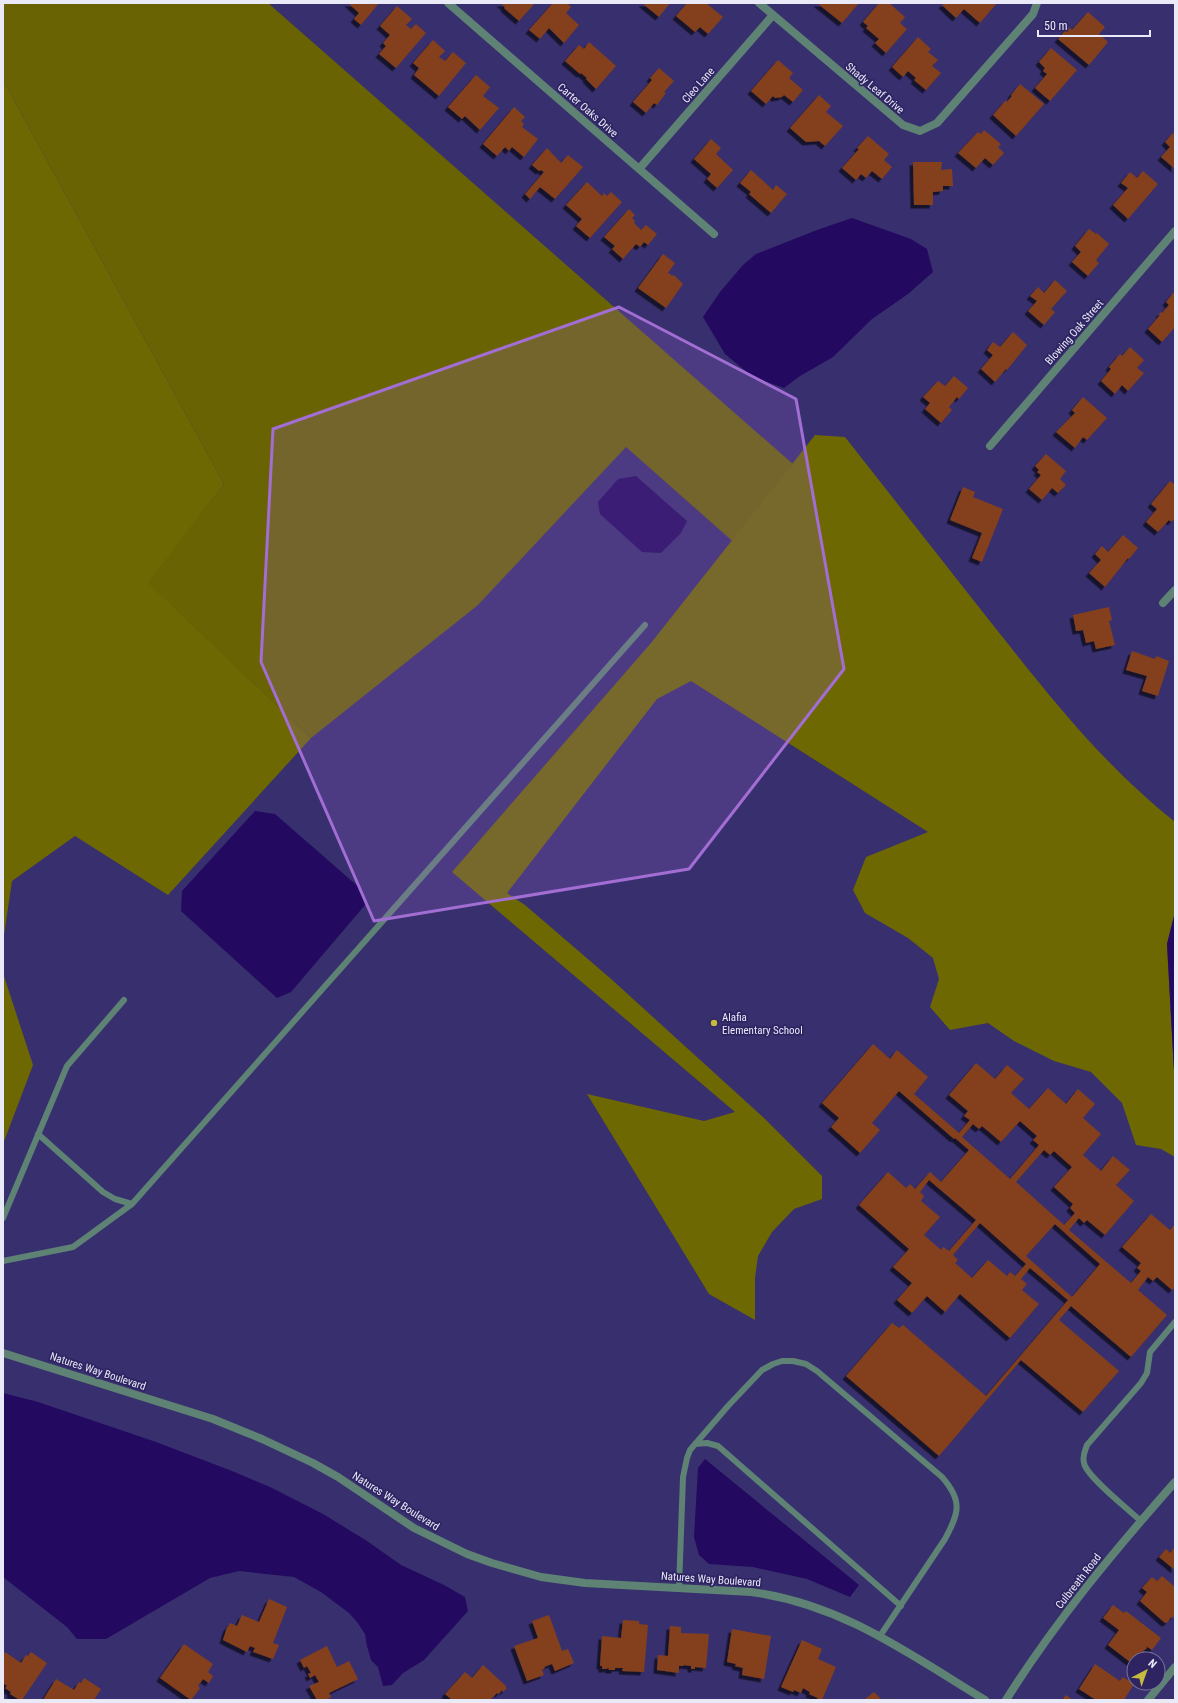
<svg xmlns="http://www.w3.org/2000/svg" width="1178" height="1703" font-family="'Roboto Condensed',sans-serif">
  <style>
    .green { fill: #696303 }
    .forest { fill: #6d6802 }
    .water { fill: #23095f }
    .building { fill: #84401c; fill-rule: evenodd; filter: url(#shadow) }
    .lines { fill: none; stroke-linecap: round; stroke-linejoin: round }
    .service { stroke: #5e8273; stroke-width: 6 }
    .minor { stroke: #5e8273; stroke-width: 8 }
    .tertiary { stroke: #5e8273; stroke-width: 8 }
    .marked { fill: #a26ed3; fill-opacity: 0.2; stroke: #a26ed3; stroke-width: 3; stroke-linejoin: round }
    .poi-dot { fill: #c4bc3e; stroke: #2e2462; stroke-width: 1.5 }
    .labels { text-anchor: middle; stroke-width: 3.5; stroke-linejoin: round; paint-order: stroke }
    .street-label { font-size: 11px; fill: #e9e9f8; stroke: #2e2462 }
    .poi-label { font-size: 11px; fill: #e9e9f8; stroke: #2e2462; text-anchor: start }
  </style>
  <defs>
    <filter id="shadow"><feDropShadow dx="-3.5" dy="3.5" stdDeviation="0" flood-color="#0009"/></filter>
  </defs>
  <rect width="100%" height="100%" fill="#382f6e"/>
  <path class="green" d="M3,3h265l534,469 -64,74 -112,-99 -148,158 -167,133 -164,-155 77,-99 -221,-404z"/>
  <path class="forest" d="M3,80l221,404 -76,99 163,155 -143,157 -93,-59 -63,45 -9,61z
    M815,435l30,2c48,61 96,122 144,183 59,74 111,142 186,202v90l-8,32 8,145v68l-14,-8 -25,-4 -14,-42 -31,-31 -37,-11 -40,-20 -26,-18 -38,7 -20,-23 9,-28 -6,-21 -25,-20 -43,-25 -12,-23 13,-33 62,-25 -237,-151 -34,18 -150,194 18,12 85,73 154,140 58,58v23l-28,10 -22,23 -14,24 -3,22v42l-46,-26 -122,-200 117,27 31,-9 -283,-240 199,-229z
    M3,973l30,92 -30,79z"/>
  <path class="water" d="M852,218l59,21 16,10 6,23 -25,22 -36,25 -39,38 -33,19 -16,12 -31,-11 -28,-23 -22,-37 17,-25 23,-27 13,-11 61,-24z
    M636,476l51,45 -6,12 -20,20 -19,-1 -42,-38 -2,-12 20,-23z
    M255,811l20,3 86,75 4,16 -74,87 -14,6 -96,-87 1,-20z
    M1175,912v177l-8,-145z
    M3,1393l35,9 118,40 76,29 40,17 51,26 44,27 34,24 43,20 21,12 3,14 -44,49 -21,13 -11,12 -9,1 -5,-19 -7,-7 -4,-14 -2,-12 -8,-12 -8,-9 -28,-21 -27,-15 -55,-6 -29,7 -104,61h-29l-10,-12 -64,-50z
    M705,1459l154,126 -9,12 -43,-18 -54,-12 -44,-3 -10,-9 -5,-18 4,-69z"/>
  <path class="building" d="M348,3h31l-18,22 -7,-6 5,-6z
    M500,3h35l-16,18 -15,-13 1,-1z
    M553,3h14l4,4 -5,6 13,12 -15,18 -15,-15 -9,11 -11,-9z
    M642,3h28l-11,14z
    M687,3h19l17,14 -15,17 -8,-7 -5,5 -19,-16z
    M817,3h42l-17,20z
    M879,3h10l16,14 -5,6 7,6 -21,24 -11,-10 4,-4 -13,-11 2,-2 -5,-4z
    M944,3h53l-17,20 -16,-14 -8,9 -14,-13z
    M397,6l15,13 -6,6 5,4 5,-5 10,9 -30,35 -17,-14 7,-8 -3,-3 7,-8 -10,-9z
    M1088,12l17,15 -6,7 9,8 -19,23 -31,-26 10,-12 4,3z
    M918,37l13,12 -3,3 10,8 -6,6 9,7 -15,17 -12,-10 2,-2 -8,-7 -5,6 -11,-10z
    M433,40l12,11 -6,6 6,4 8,-9 13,11 -27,33 -25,-21 5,-7 -6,-5z
    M589,42l27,24 -20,23 -10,-10 1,-1 -6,-5 -1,1 -15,-13 14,-16 5,4z
    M1051,48l26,22 -27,31 -15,-13 12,-14 -4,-3 2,-3 -6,-6z
    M778,60l15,13 -4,5 14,12 -10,12 -9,-7 -2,2 -7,1 -2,-2 -7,8 -15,-13z
    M659,68l15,13 -10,11 2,1 -9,12 -3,-2 -8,10 -13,-11 19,-22 -2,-2z
    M476,75l14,12 -7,9 16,12 -19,22 -15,-14 -3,3 -14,-12z
    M1020,84l24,20 -28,32 -23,-21 13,-15 1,2 5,-6 -1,-1z
    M819,95l12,11 -5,6 17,14 -18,20 -6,-5 -13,1 -16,-14z
    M514,107l11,10 -4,4 3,3 -2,3 16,12 -14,18 -12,-10 -3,4 -4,-4 -8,9 -14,-12z
    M984,130l17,14 -3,3 6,6 -11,12 -8,-7 -9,10 -18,-15 20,-21 3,2z
    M1173,133l2,2v34l-14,-12 9,-10 -5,-5z
    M868,136l21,18 -5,6 8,7 -10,12 -10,-8 -6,7 -5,-4 -5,6 -14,-12 17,-19 -2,-1z
    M711,139l10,9 -5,6 17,16 -16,18 -10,-9 4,-5 -17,-15z
    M547,148l14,15 7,-8 15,12 -28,32 -15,-12 -10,12 -5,-5 19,-22 -3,-2 -2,1 -7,-6z
    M913,162h29l-1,8 11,-1 1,17h-10v5l-10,1v13h-19z
    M751,170l22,20 3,-5 11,9 -16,19 -22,-19 2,-2 -11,-9z
    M1143,171l15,13 -30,35 -15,-14 15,-17 -7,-5 9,-11 7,6z
    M587,182l15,14 2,-3 3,3 4,-4 11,10 -32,36 -14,-12 6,-7 -16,-14z
    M629,209l6,6 -3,3 3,3 -1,2 7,7 5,-5 11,9 -9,11 -4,-3 -4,5 -4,-3 -13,15 -11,-10 3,-3 -11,-9z
    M1089,229l7,5 1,-1 12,11 -13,16 3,3 -11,13 -16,-14 9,-10 -6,-6z
    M663,254l12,9 -7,10 5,3 1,-1 9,9 -17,24 -28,-20z
    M1055,280l12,11 -16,18 4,3 -11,13 -16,-14 9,-10 -7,-5 8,-9 6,6z
    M1174,292l1,35 -13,15 -14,-13 12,-14 -1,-1 2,-2 1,1 7,-8 -3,-3z
    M1013,332l14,13 -20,25 -1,-1 -11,13 -14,-13 12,-14 -6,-5 6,-8 7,5z
    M1130,347l14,13 -7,8 7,5 -16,18 -6,-6 -7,9 -14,-13 10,-12 -2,-2 11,-13 2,2z
    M954,376l14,12 -9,11 -2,-2 -8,10 3,3 -11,13 -16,-14 5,-6 -7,-6 15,-16 7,5z
    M1083,397l24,21 -20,22 -4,-3 -8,11 -19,-16 19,-19 -3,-3z
    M1046,454l20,17 -6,8 6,6 -8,8 -6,-5 -10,12 -13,-11 12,-14 -4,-3 2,-2 -4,-4z
    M1170,481l5,4v33l-4,4 -2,-2 -11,12 -12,-10 11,-13 -6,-5z
    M963,487l12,5 -2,5 30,12 -21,53 -10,-4 10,-25 -32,-13z
    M1123,535l15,13 -9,11 -1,-1 -23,29 -16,-14 12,-13 -6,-6 7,-8 6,6z
    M1109,607l3,13 -3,1 6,24 -19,4 -2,-8 -8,2 -3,-13 -7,1 -3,-16z
    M1132,651l23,8 1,-3 13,5 -11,35 -16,-5 5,-15 -21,-6z
    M873,1044l17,15 7,-9 31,27 -14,17 45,39 11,-13 -6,-4 4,-5 -19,-16 27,-32 19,16 12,-14 17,14 -13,14 18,16 19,-21 18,16 12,-15 17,15 -12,14 18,16 -18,21 18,16 12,-15 17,14 -14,15 18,16 -29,34 -18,-15 -3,3 -5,-5 -10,12 62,53 10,-12 -4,-3 4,-5 -19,-16 29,-33 19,16 5,-6v63l-3,3 -15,-13 -4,4 -5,-4 -10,13 29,25 -36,42 -60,-51 -12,14 60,51 -36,41 -62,-52 -82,96 -93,-80 46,-53 7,5 4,-3 83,71 82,-96 -38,-32 -9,11 6,5 -5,6 17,14 -29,34 -50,-44 -15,18 -18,-16 -15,17 -15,-13 15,-17 -19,-16 16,-18 -50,-44 29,-33 18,16 4,-4 5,5 15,-17 11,10 28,-32 -14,-12 -1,1 -55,-48 -27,32 8,7 -20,23 -29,-26 8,-9 -17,-15zM1020,1121l17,15 -4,4 6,5 -29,34 -48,-42 11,-13 6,5 3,-3 19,16zM1044,1150l6,5 4,-4 18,16 -18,20 19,17 -3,4 5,5 -11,12 -48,-43zM929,1180l47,40 -27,31 -6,-4 -2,3 -17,-15 16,-18 -19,-16 3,-5 -4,-4zM980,1223l46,41 -11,12 -5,-4 -3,4 -19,-16 -16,18 -17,-15 3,-3 -5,-5zM1055,1224l45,40 -28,33 -46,-41z
    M1175,1547v23l-16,-13 7,-8 4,4z
    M1162,1576l13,11v25l-1,1 1,2 -3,3 -1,-1 -3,5 -3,1 -25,-22 7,-9 -5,-4 10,-11 5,4z
    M269,1599l18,8 -14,36 6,2 -6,14 -20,-7 2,-4 -5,-2 -3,6 -24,-12 4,-13h1l2,-4 7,3 5,-11 17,7z
    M1113,1605l11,8 2,-2 35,27 -9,12 -6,-4 1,2 -4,3 5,4 -3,4h-11v6l-26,-20 11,-15 -16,-12z
    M549,1615l13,36 6,-2 6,14 -19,8 -3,-7 -8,3 1,1 -3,2 2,5 -17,6 -13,-35 24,-8 -6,-17z
    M623,1620l16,1v3l9,1 -4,47 -22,-1 1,-3h-8v2h-6l-1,-3 -1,2h-5v-3h-2l2,-30 19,2z
    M670,1626l11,1v6l28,1 -3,34 -11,-1v2h-4v-3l-7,-1 -1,1h-4v7l-22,-3 1,-15 10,1z
    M732,1629l39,7 -7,43 -22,-4 1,-7 -8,-2 1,-2 -9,-2z
    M802,1640l20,9 -4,10 18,8 -14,33 -5,-1 1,-1 -9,-4 1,-2 -7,-4 -2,5 -7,-3 -1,2 -12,-5z
    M184,1644l29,20 -5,8 5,4 -4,7 -6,-4 -5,7 2,2 -2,3 -7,9 -31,-22z
    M327,1646l10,21 12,-6 9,18 -29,14 2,4 -5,3h-9l-8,-14 10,-4 -4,-7 -5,3 -2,-4 3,-1 -4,-7 -3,2 -4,-8z
    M5,1652l16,11 5,-8 2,1 3,-4 16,11 -25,37h-2l-10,-6 1,-2 -6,-4 2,-2 -4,-3v-27z
    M1095,1664l25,17 3,-4 11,7 -10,16h-28l-17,-11z
    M483,1665l23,21 -1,1 2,1 -4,4 -1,-2 -3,4 -2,-1 -7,7h-38l-7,-6 20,-22 7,6z
    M84,1678l17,11 -7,11h-51l13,-21 18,11 5,-8 2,1z
    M874,1692l8,8h-18z
    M1066,1695l7,5h-11z"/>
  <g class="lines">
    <path class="service" d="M38,1134l65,58 12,7 17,5
      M3,1218l64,-152 57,-66
      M3,1261l70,-14 59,-43 513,-579
      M695,1444l12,-1 11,3 183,160
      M1141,1521c-12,-11 -55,-45 -57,-58 -2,-7 1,-12 3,-18l54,-62 6,-10 3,-21 25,-30
      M679,1588l4,-111 4,-19 3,-8 38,-44 34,-36 11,-6 9,-3h11l13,3 11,7 125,106c21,24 17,36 3,62l-65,97"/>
    <path class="minor" d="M448,3l266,231
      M759,3l144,122 17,6 17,-8 96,-109 4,-11
      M639,169l134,-154
      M990,446l185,-215
      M1163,603l12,-13
      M1148,1700l27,-33"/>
    <path class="tertiary" d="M3,1353l210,66 49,20 51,24 25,14 76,51 53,26 25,9 49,14 44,6 166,9c91,12 158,62 234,108
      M1006,1700c49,-78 108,-149 169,-218"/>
  </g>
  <path class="marked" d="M619,307l177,92 48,270 -155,200 -315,52 -113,-259 12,-233z"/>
  <circle class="poi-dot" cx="714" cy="1023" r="4"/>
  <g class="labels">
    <g class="street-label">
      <text transform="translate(698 85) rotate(-49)" y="4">Cleo Lane</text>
      <text transform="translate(875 88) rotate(40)" y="4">Shady Leaf Drive</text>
      <text transform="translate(588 110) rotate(41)" y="4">Carter Oaks Drive</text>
      <text transform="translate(1074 332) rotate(-49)" y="4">Blowing Oak Street</text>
      <text transform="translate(98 1371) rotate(18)" y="4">Natures Way Boulevard</text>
      <text transform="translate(396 1501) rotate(32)" y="4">Natures Way Boulevard</text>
      <text transform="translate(711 1579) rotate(4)" y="4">Natures Way Boulevard</text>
      <text transform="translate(1078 1581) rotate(-52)" y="4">Culbreath Road</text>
    </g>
    <g class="poi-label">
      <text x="722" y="1021">Alafia<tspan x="722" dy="13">Elementary School</tspan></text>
    </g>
  </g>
  <rect width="1178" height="1703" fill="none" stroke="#e9e9f8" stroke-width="8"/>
  <g transform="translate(1146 1671) rotate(41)"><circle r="19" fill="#2e2462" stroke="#79739e"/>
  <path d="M0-3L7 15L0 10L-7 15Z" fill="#c4bc3e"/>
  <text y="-6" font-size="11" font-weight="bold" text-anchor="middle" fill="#e9e9f8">N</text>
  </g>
  <path d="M1038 30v6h112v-6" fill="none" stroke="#e9e9f8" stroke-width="2"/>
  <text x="1044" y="30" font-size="12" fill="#e9e9f8" stroke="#2e2462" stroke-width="3" paint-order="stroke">50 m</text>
</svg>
